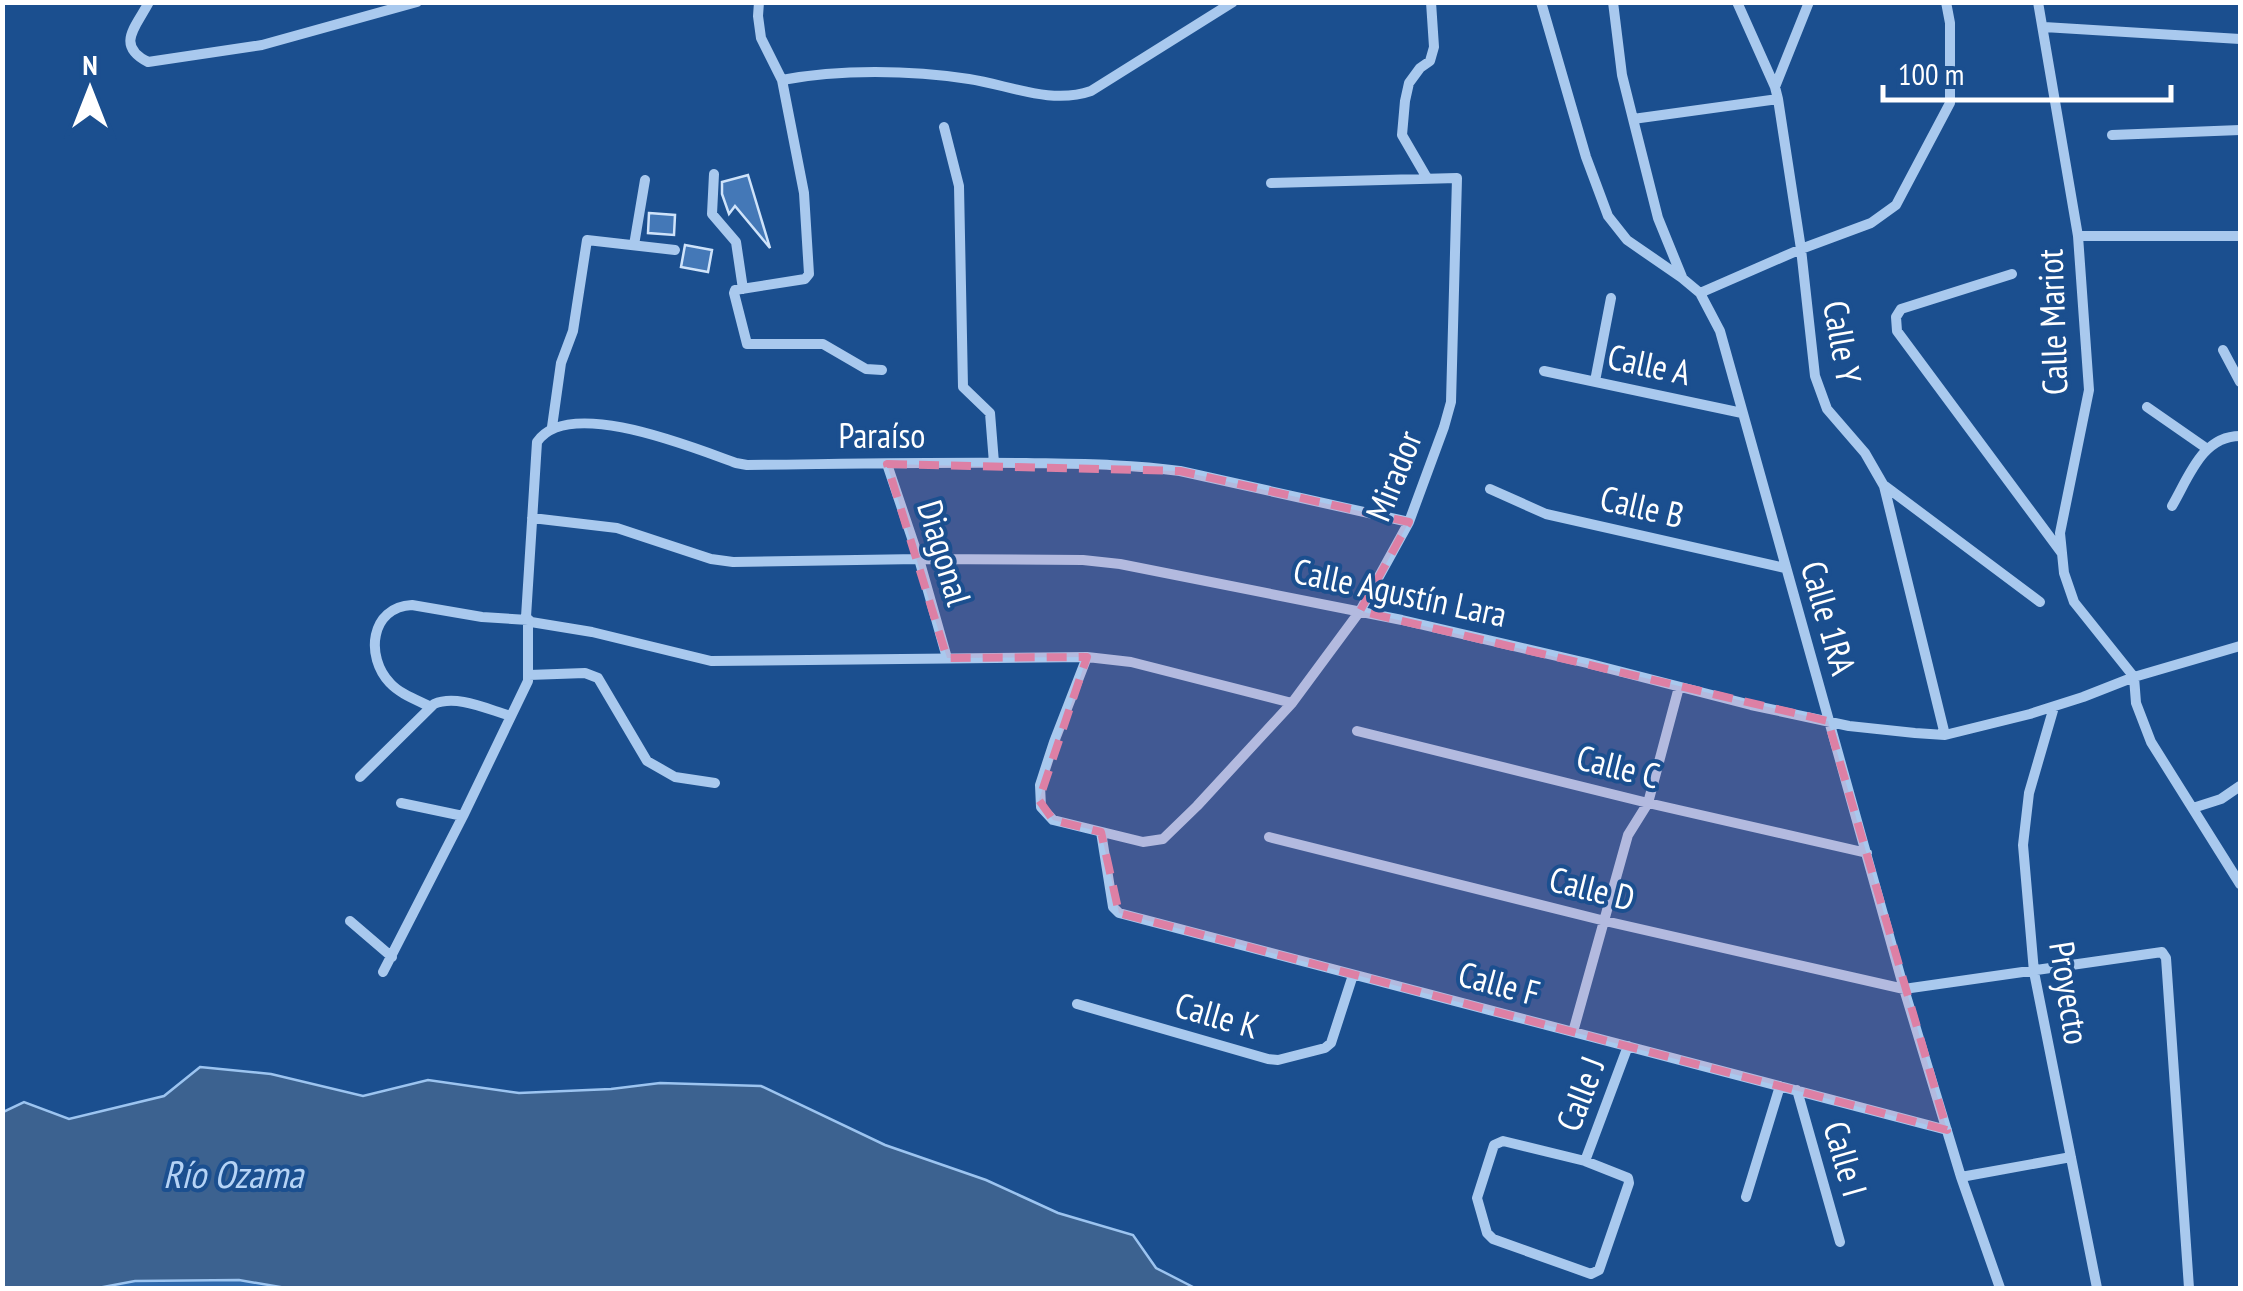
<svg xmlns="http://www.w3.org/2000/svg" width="2243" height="1291" font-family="'PT Sans Narrow',sans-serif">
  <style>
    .green { fill: #2e69ad }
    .water { fill: #3c6290; stroke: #9cc4f0; stroke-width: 2.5 }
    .building { fill: #4478b7; stroke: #cfe3fa; stroke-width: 2.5 }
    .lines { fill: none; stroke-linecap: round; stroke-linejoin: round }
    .minor { stroke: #a9c9ee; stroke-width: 10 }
    .marked { fill: #dd80a5; fill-opacity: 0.2; stroke: #dd80a5; stroke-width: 8; stroke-dasharray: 20 12; stroke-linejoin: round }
    .labels { text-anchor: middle; stroke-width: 8; stroke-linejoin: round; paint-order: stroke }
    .street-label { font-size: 35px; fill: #fff; stroke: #1b4f8f }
    .water-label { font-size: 38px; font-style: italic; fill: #b5d3f5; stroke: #1b4f8f }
  </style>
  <rect width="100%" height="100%" fill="#1b4f8f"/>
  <path class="green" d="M239,1280l47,8h-188l37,-7z"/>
  <path class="water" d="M200,1067l71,7 92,22 65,-16 91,13 92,-4 49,-6 101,3 124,59 101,35 72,33 75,22 23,33 39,20h-909l-47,-8 -104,1 -37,7h-95v-176l21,-10 45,17 95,-23z"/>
  <path class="building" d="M748,175l22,73 -35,-42 -6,8 -7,-20v-12z
    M649,213l26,2 -1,20 -26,-2z
    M685,245l27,5 -4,22 -27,-5z"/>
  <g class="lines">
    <path class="minor" d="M149,2c-13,25 -34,43 -1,60l114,-17 155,-43
      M759,2l-1,14 3,22 21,42 22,113 5,81 -4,5 -70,11 -1,3 13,51h76l43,25 16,1
      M1541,2l45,155 22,59 19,24 55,38 18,15 20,38 184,658 57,188 39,111
      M1613,2l9,73 11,44 25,99 24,59
      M1737,2l38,85 3,12 23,150 14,127 12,33 38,44 19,33 61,249
      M2038,2l40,234 11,154 -29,143 4,40 10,29 60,75 2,26 15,39 89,142
      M2044,27l196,12
      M782,80c57,-11 129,-10 187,-1 40,6 82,26 122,12l142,-89
      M1775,87l34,-85
      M1633,119l145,-20
      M944,127l15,59 4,201 27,26 4,50
      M2112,135l128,-5
      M714,174l-2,40 24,28 7,47
      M1427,178l-25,-43 3,-34 4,-18 11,-15 10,-7 4,-14 -3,-45
      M2078,236h162
      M634,245l11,-65
      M2012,274l-111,35 -5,8 1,14 164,221
      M1700,293l101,-44 70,-26 25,-18 54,-102v-80l-4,-21
      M2223,350l17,32
      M1544,371l198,42
      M1595,381l16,-83
      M2147,407l59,41
      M552,427l9,-64 12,-32 14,-91 88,10
      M887,464l32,95 28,99
      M1885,486l155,116
      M1490,489l56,25 239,54
      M2172,506c17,-29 30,-70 68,-70
      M532,518l85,10 94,31 22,3 186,-3 164,1 37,4 282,56 185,43 164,42 98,21 66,7 30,2 85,-21 53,-17 51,-20 106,-31
      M1087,657l-33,85 -14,43 1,22 12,13 90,22 20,-3 34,-33 95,-103 68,-92 49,-89 35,-95 7,-25 6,-224 -186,5
      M529,675l56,-2 13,5 49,83 28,16 40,6
      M1292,703l-161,-41 -44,-5 -376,4 -119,-29 -61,-10 -5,-5 11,-175c31,-46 157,6 199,21l11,2c93,-1 186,-3 279,-2 51,1 103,1 154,8l229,51
      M2054,707l-25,86 -6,52 11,127 63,316
      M1357,731l291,72 219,50
      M360,777l74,-73c23,-10 55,6 77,12
      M401,803l62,13
      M2193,808l28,-9 19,-13
      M1101,832l12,75 6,6 828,217
      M1269,837l336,84 299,68 258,-37 4,6 23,330
      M350,921l42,36
      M383,972l80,-156 65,-135v-61l-46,-3 -70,-12c-42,2 -47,52 -22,78 10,11 27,17 41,24
      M1077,1004l191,55 10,1 47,-12 6,-5 22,-68
      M1573,1032l55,-197 20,-32 31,-116
      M1797,1090l43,152
      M1503,1141l82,20 43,17 1,5 -30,87 -8,4 -98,-35 -6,-6 -10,-35 17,-53z
      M1585,1161l43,-115
      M1961,1177l110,-20
      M1746,1197l34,-111"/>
  </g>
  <path class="marked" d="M887,464l293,7 229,51 -49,89 468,110 119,409 -828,-217 -18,-81 -48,-12 -14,-20 48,-143 -140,1z"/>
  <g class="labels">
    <g class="street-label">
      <text transform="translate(2053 322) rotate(-92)" y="12">Calle Mariot</text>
      <text transform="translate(1842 342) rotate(80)" y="12">Calle Y</text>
      <text transform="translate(1649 365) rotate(12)" y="12">Calle A</text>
      <text x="882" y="448">Paraíso</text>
      <text transform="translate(1394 476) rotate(-68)" y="12">Mirador</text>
      <text transform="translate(1642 507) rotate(13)" y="12">Calle B</text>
      <text transform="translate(944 553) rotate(73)" y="12">Diagonal</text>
      <text transform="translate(1400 593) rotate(12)" y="12">Calle Agustín Lara</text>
      <text transform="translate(1828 618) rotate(74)" y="12">Calle 1RA</text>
      <text transform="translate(1618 767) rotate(14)" y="12">Calle C</text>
      <text transform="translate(1592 889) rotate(14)" y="12">Calle D</text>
      <text transform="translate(1499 984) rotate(15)" y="12">Calle F</text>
      <text transform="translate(2069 993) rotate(81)" y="12">Proyecto</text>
      <text transform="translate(1217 1016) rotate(16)" y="12">Calle K</text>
      <text transform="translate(1581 1094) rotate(-69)" y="12">Calle J</text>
      <text transform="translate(1845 1159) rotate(74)" y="12">Calle I</text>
    </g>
    <g class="water-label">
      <text x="233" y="1188">Río Ozama</text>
    </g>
  </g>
  <rect width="2243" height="1291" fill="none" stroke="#ffffff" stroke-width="10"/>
  <g transform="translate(90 90)" stroke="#1b4f8f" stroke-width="8" paint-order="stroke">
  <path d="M0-8L18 38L0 25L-18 38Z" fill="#ffffff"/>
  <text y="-15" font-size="28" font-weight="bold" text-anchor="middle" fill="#ffffff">N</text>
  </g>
  <path d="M1883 85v15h288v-15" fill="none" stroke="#ffffff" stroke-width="5"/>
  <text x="1898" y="85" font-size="30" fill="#ffffff" stroke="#1b4f8f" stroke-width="8" paint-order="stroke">100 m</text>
</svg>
